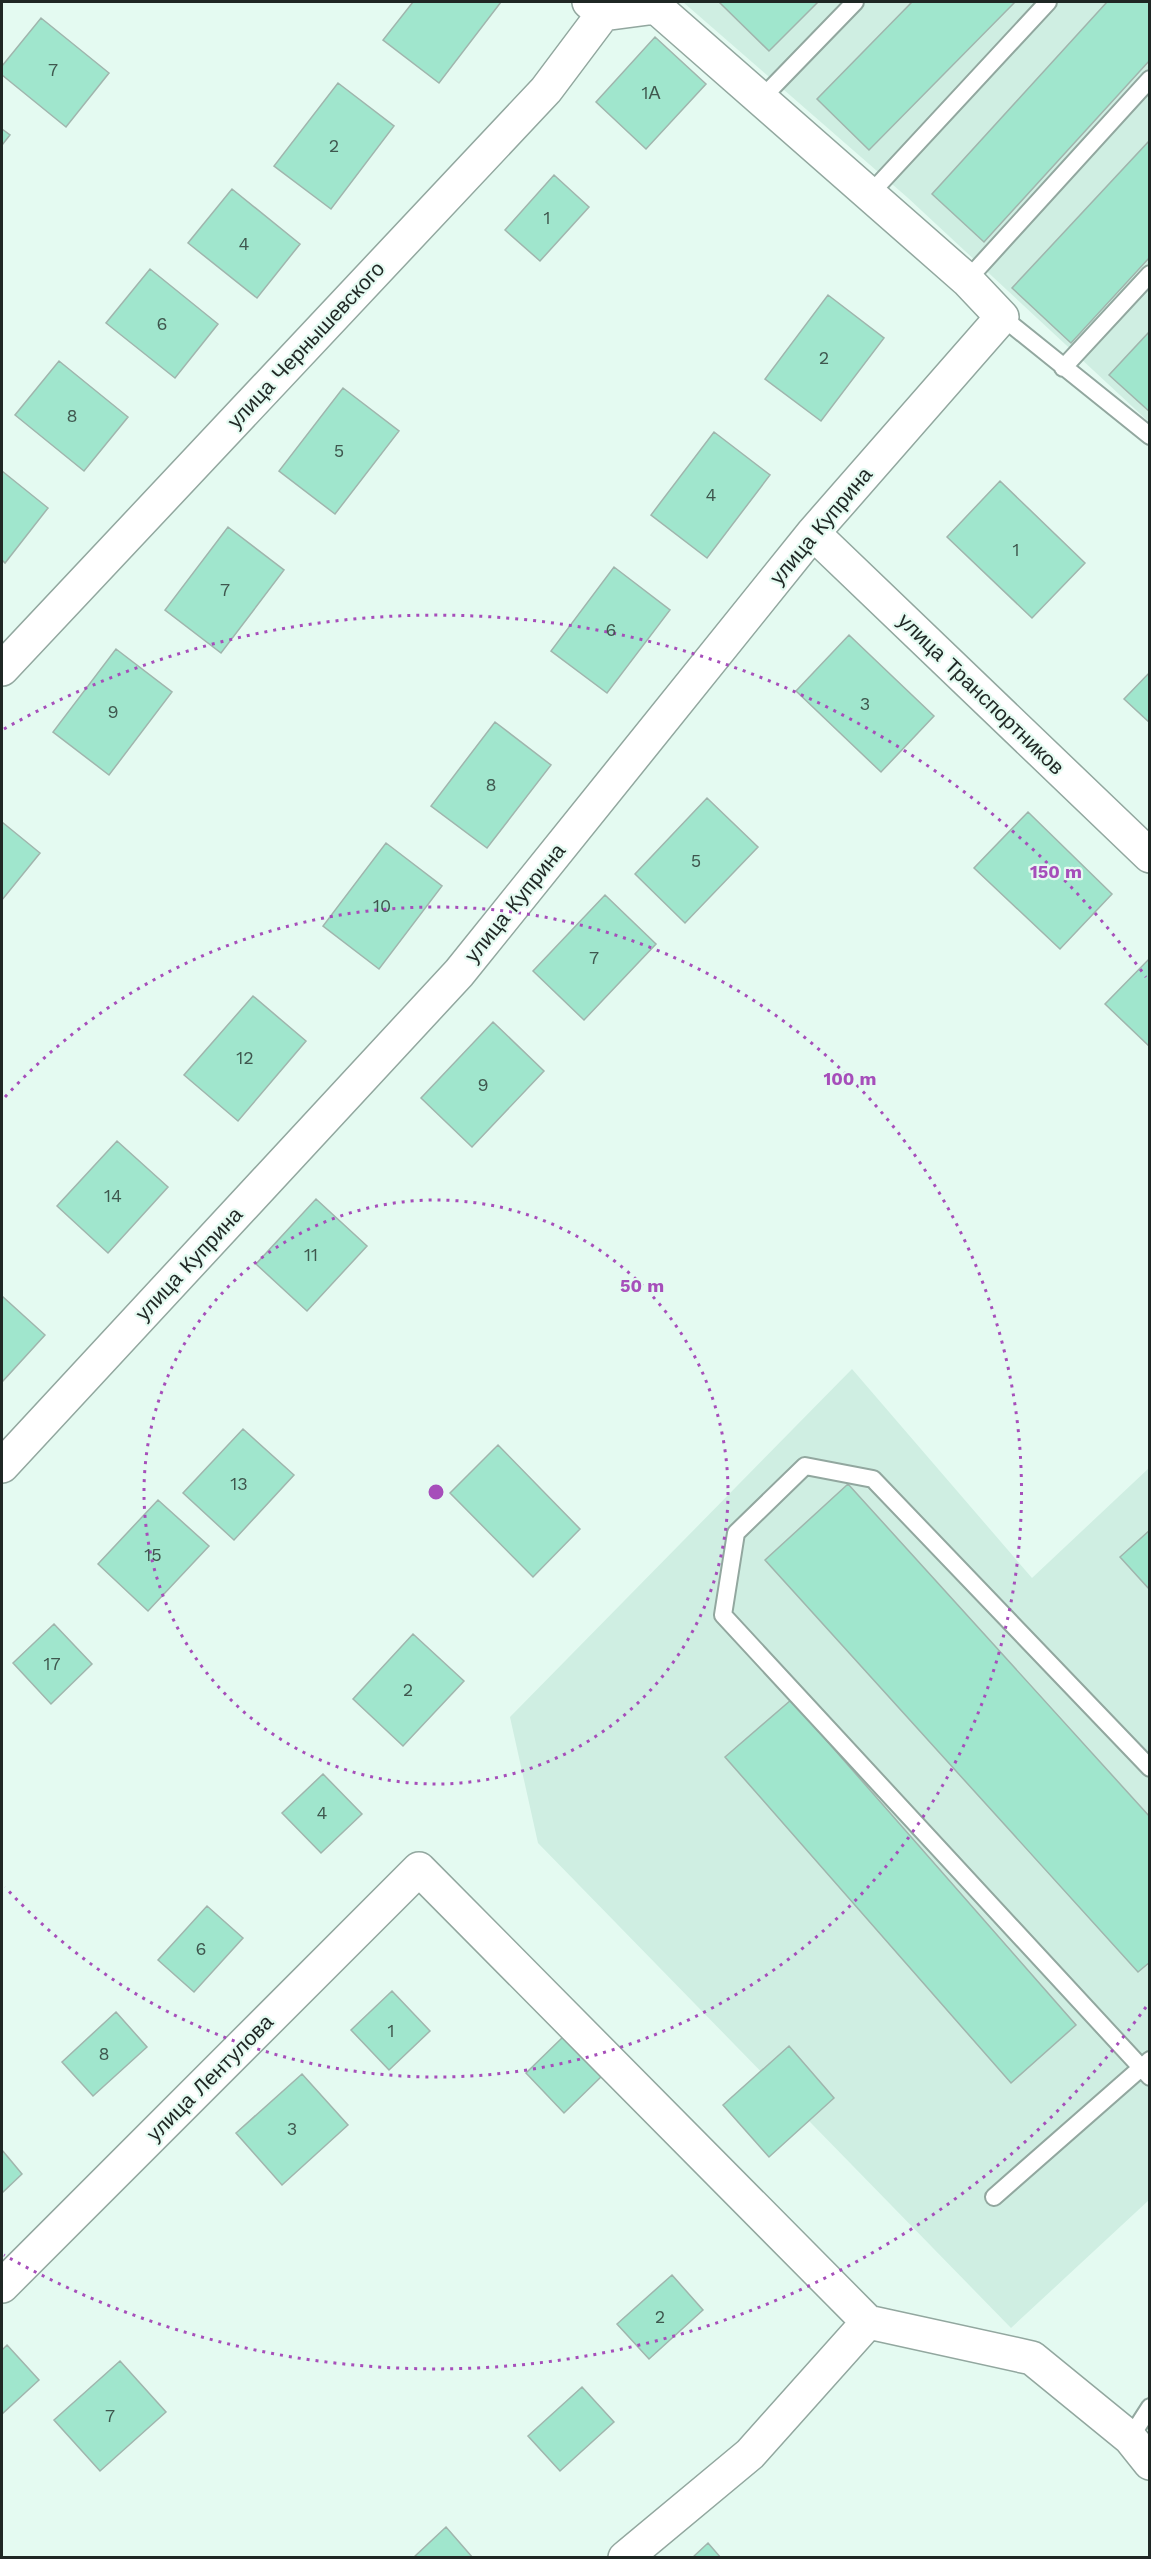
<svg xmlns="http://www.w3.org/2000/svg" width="1151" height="2559" font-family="'Work Sans',sans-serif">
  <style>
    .built { fill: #cfeee2 }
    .building { fill: #a0e6cd; stroke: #a0b5ad; stroke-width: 1.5 }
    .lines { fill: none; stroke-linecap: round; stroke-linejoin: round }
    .lane-casing { stroke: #92a79f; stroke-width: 20 }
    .street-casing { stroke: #92a79f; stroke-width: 36 }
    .lane { stroke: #fff; stroke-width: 16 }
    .street { stroke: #fff; stroke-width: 33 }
    .ring { fill: none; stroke: #a64eba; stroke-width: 3; stroke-dasharray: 3 6 }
    .labels { text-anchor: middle; stroke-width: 4.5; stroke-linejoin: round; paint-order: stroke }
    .number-label { font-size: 18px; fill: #3f574e }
    .street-label { font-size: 21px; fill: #1f2724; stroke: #e4faf1 }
    .centre { fill: #a64eba; stroke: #e4faf1; stroke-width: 3 }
    .ring-label { font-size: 18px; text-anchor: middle; font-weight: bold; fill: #a64eba; stroke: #e4faf1; stroke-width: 4.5; stroke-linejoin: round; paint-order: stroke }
  </style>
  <rect width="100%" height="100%" fill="#e4faf1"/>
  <path class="built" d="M683,2h466v420l-241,-224z
    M852,1369l180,209 117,-110v732l-138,128 -473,-485 -28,-126z"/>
  <path class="building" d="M413,2h88l-62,81 -56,-43z
    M719,2h99l-49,49z
    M912,2h103l-146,148 -52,-51z
    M1107,2h43v58l-166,182 -52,-48z
    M41,18l68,55 -43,54 -64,-52v-9z
    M655,37l51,47 -60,65 -50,-47z
    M338,83l56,43 -63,83 -57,-43z
    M2,129l8,6 -8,10z
    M1150,140v117l-79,86 -59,-55z
    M554,175l35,32 -49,54 -35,-31z
    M232,189l68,55 -43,54 -69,-55z
    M150,269l68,55 -43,54 -69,-55z
    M828,295l56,43 -63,83 -56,-42z
    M1150,331v81l-41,-37z
    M59,361l69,56 -44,54 -69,-56z
    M343,388l56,43 -64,83 -56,-43z
    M714,432l56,43 -63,83 -56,-43z
    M2,471l46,37 -43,55 -3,-3z
    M1000,481l85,82 -53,55 -85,-81z
    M228,527l56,43 -63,83 -56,-43z
    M614,567l56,43 -63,83 -56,-42z
    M849,635l85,81 -53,56 -85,-81z
    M116,649l56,43 -63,83 -56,-43z
    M1150,672v51l-26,-24z
    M495,722l56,43 -64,83 -56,-42z
    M707,798l51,49 -73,76 -50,-49z
    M1028,812l84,82 -52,55 -86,-81z
    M2,822l38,31 -38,47z
    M386,843l56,43 -63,83 -56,-43z
    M605,895l51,49 -72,76 -51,-49z
    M1150,958v89l-45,-43z
    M253,996l53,45 -68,80 -54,-46z
    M493,1022l51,49 -72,76 -51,-49z
    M117,1141l51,46 -60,66 -51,-47z
    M316,1199l51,47 -60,65 -51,-47z
    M2,1296l43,39 -43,47z
    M243,1429l51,46 -60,65 -51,-47z
    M498,1445l82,84 -47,48 -83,-84z
    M848,1484l302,333v145l-12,10 -373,-412z
    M158,1500l51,46 -61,65 -50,-47z
    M1150,1530v60l-30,-33z
    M54,1624l38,40 -41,40 -38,-41z
    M413,1634l51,47 -61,65 -50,-47z
    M791,1700l285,325 -65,58 -286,-326z
    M323,1774l39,40 -41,39 -39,-40z
    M207,1906l36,32 -49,54 -36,-32z
    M392,1991l38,40 -41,39 -38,-40z
    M116,2012l31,35 -54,49 -31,-34z
    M566,2034l39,39 -41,40 -38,-40z
    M789,2046l45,52 -65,59 -46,-52z
    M302,2074l46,51 -66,60 -46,-52z
    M2,2150l20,24 -20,19z
    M672,2275l31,35 -54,49 -32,-35z
    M7,2345l32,35 -37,34v-64z
    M120,2361l46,51 -66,59 -46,-51z
    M582,2387l32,35 -54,49 -32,-35z
    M446,2527l27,31h-60z
    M708,2543l13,15h-29z"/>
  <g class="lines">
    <g class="lane-casing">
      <path id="lane" d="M761,99l94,-97
        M869,195l179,-193
        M967,280l183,-201
        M1002,317l148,119
        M1063,368l87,-94
        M1150,1768l-277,-289 -68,-13 -69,67 -13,82 427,462
        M994,2197l156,-137
        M1130,2438l20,-31"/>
    </g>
    <g class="street-casing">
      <path id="street" d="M813,533l337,323
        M2,669l544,-579 57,-76
        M2,1466l457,-493 354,-440 189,-216 -35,-37 -311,-273 -53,7 -14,-12
        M2,2286l417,-417 449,453 164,36 98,80 20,25
        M625,2558l125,-104 118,-132"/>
    </g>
    <use href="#lane" class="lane"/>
    <use href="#street" class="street"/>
  </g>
  <g class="ring">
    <circle cx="436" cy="1492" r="292"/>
    <path d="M5 1097A585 585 0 1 1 5 1887"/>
    <path d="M1146 2007A877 877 0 0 1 4 2255M4 729A877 877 0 0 1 1146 977"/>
  </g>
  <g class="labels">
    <g class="number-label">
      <text x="53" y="76">7</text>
      <text x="651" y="99">1А</text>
      <text x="334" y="152">2</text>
      <text x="547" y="224">1</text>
      <text x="244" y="250">4</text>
      <text x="162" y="330">6</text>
      <text x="824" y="364">2</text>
      <text x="72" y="422">8</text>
      <text x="339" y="457">5</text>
      <text x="711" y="501">4</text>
      <text x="1016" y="556">1</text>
      <text x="225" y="596">7</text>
      <text x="611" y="636">6</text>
      <text x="865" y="710">3</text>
      <text x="113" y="718">9</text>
      <text x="491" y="791">8</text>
      <text x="696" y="867">5</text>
      <text x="382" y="912">10</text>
      <text x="594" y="964">7</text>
      <text x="245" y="1064">12</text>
      <text x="483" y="1091">9</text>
      <text x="113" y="1202">14</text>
      <text x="311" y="1261">11</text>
      <text x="239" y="1490">13</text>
      <text x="153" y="1561">15</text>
      <text x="52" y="1670">17</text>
      <text x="408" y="1696">2</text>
      <text x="322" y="1819">4</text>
      <text x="201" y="1955">6</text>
      <text x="391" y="2037">1</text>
      <text x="104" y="2060">8</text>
      <text x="292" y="2135">3</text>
      <text x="660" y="2323">2</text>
      <text x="110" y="2422">7</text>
    </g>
    <g class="street-label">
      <text transform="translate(306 345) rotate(-47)" y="7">улица Чернышевского</text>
      <text transform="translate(821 526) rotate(-50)" y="7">улица Куприна</text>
      <text transform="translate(981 694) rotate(44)" y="7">улица Транспортников</text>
      <text transform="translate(515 903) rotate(-51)" y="7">улица Куприна</text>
      <text transform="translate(189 1264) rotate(-47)" y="7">улица Куприна</text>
      <text transform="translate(210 2078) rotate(-45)" y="7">улица Лентулова</text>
    </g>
  </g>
  <circle cx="436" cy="1492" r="9" class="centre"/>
  <g class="ring-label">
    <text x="1056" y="878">150 m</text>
    <text x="850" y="1085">100 m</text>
    <text x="642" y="1292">50 m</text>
  </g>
  <rect width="1151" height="2559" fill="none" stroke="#1f2724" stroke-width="6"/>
</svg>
